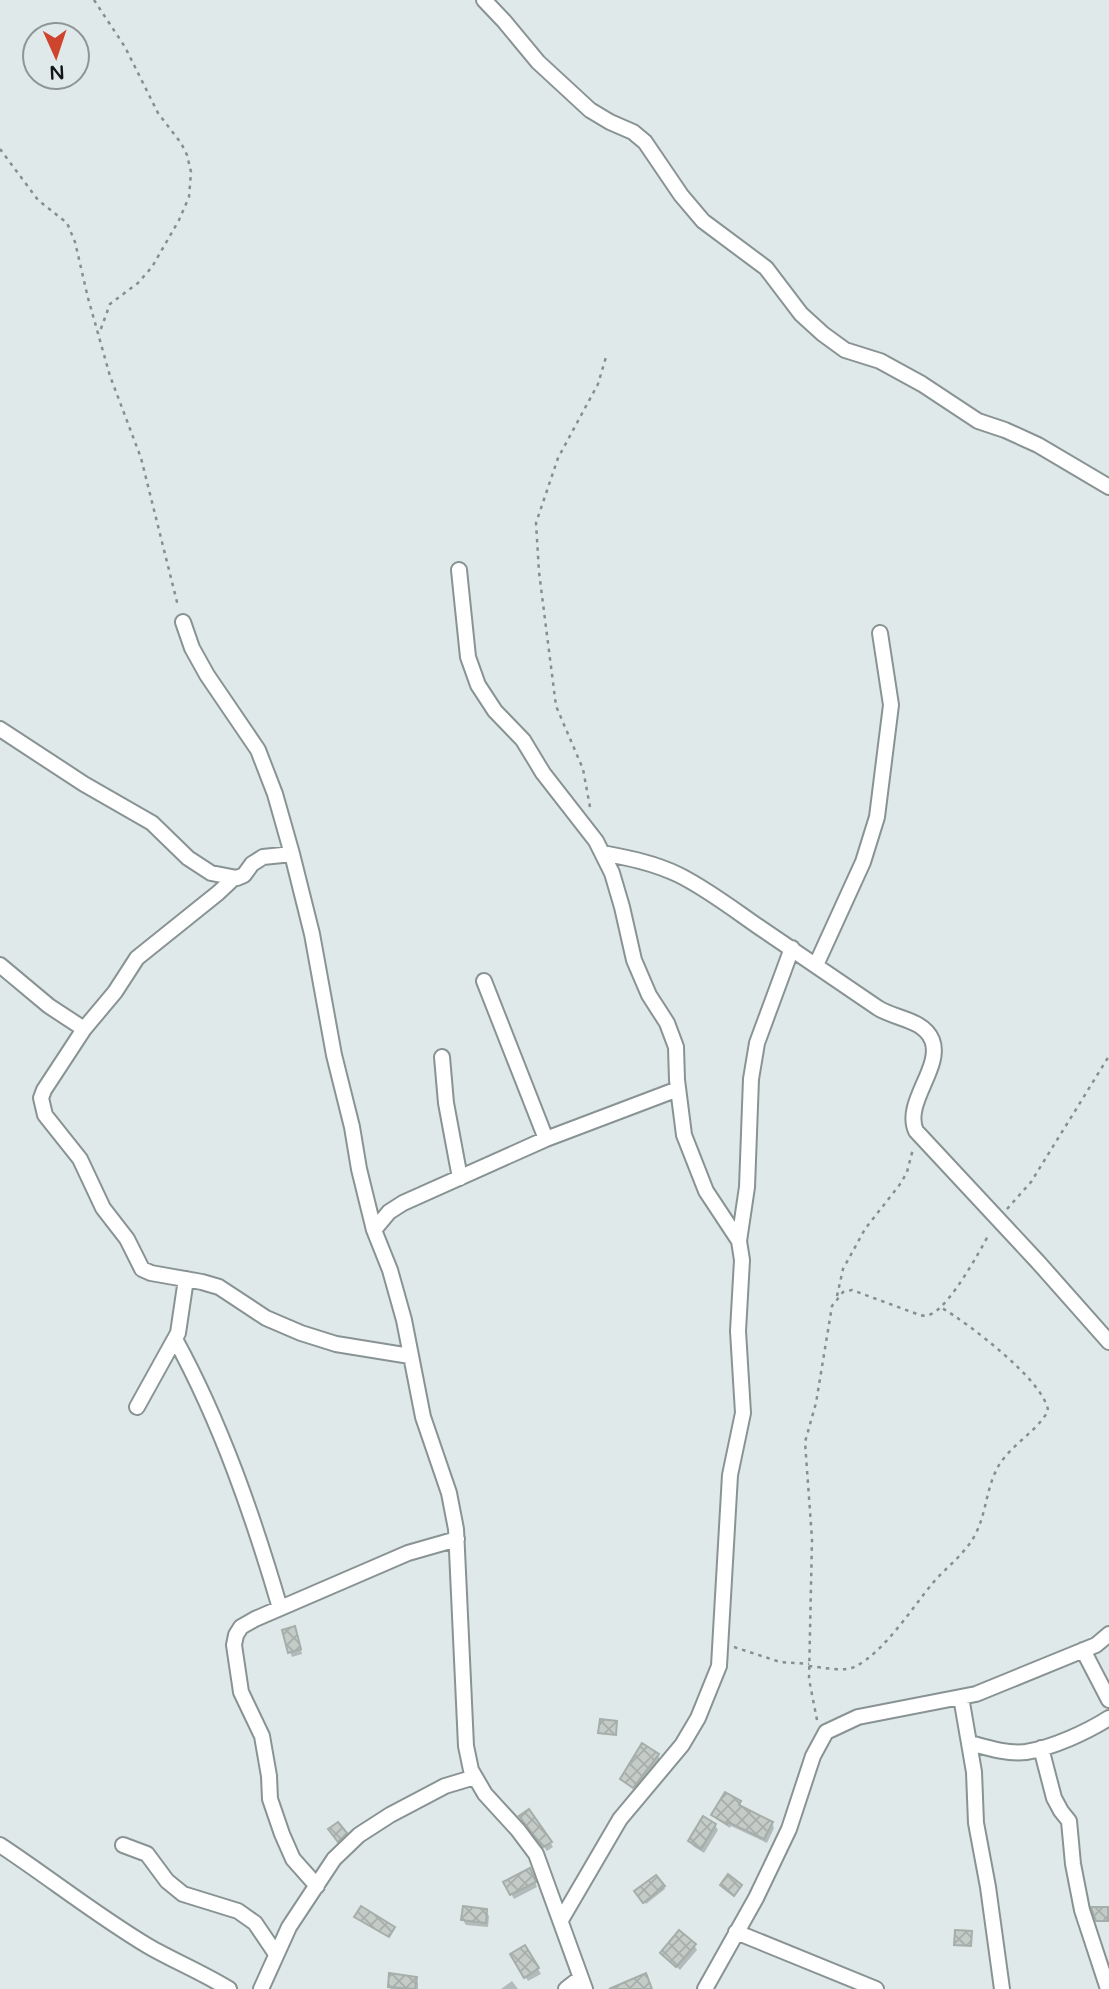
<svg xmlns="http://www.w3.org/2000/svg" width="1109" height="1989" font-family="'Varela Round',sans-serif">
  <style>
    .shadow { fill: #0003 }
    .building { fill: url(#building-cross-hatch); stroke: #a6aeaa; stroke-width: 2 }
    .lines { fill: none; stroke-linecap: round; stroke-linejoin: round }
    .minor-casing { stroke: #899393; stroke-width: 18 }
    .path { stroke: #868e8e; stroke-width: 2.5; stroke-dasharray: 3.5 5; stroke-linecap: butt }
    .minor { stroke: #fff; stroke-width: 14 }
  </style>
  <defs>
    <pattern id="building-cross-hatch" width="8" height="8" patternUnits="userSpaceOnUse" patternTransform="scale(1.75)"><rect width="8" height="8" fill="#c4ccc8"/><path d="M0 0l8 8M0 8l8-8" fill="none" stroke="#a7aeab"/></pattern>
  </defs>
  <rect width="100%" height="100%" fill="#dfe9e9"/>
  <path class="shadow" d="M297,1633l5,21 -10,3 -2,-5z
    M658,1755l2,5 -22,29 -15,-9v2l-1,-3z
    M740,1803l2,4 30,16 2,5 -7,15 -36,-17 -1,2 -14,-9 -3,-4z
    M524,1821l26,21 3,5 -6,4z
    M715,1825l3,5 -14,23 -11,-7 -3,-5z
    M532,1875l5,12 -23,12 -9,-16z
    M656,1877l9,12 -19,15 -10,-13z
    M486,1911l3,5 -1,11 -22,-2 -3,-5z
    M694,1945l3,5 -17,20 -18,-17z
    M525,1947l16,27 -13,7 -16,-26z
    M416,1978l2,5v6h-27l-1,-3z
    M512,1981l6,8h-17z"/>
  <path class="building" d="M295,1626l6,23 -13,4 -6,-23z
    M600,1719l17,2 -1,14 -18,-2z
    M642,1743l17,11 -26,34 -13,-9z
    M725,1792l16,9 -2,4 34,17 -9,17 -36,-17 -1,2 -16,-9z
    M529,1809l23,33 -9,5 -24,-31z
    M703,1816l13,8 -15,25 -13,-8z
    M338,1822l9,11 -9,9 -10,-13z
    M530,1868l6,14 -26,13 -7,-13z
    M728,1874l14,11 -8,11 -14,-11z
    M656,1875l9,11 -22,17 -9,-12z
    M361,1906l34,21 -6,10 -35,-20z
    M463,1906l24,3 -1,14 -25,-3z
    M1091,1907h17v14h-12z
    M679,1930l17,14 -20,23 -16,-14z
    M955,1930l17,1 -1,15 -17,-1z
    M525,1945l14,23 -15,10 -14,-24z
    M389,1973l28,4 -2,12 -27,-2z
    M646,1973l6,16h-43z"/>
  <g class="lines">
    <g class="minor-casing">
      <path id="minor" d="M484,0l20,21 34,41 52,48 20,12 23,10 12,10 36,53 22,26 63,47 35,46 22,20 22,16 35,11 42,23 56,37 27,9 33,15 71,42
        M459,570l9,87 10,28 17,26 28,29 20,33 53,68 16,32 10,34 12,53 15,35 18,28 9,24 1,33 7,55 22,56 33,50 3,19 -4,71 5,82 -13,62 -11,191 -21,52 -16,27 -62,74 -59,101
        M183,622l9,26 15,27 51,75 17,44 17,60 20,80 22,121 18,72 7,42 15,61 16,40 14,50 19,97 26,76 7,36 10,217 5,24 14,24 33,36 18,24 49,135
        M0,729l84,55 68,39 36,35 23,15 26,5 7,-3 8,-11 11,-7 29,-3
        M602,853c27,5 52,10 77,22 28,14 54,34 80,52 40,27 80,54 119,81 17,11 45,11 54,32 11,27 -29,63 -16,91l122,131 71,80
        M234,878l-16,15 -81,65 -22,34 -31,37 -40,61 -3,8 4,17 35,44 23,49 24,31 15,30 9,4 51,9 17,5 47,31 35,15 35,11 74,12
        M0,965l49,41 35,23
        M816,965l47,-103 14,-45 14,-112 -11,-72
        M484,981l62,158
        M442,1057l4,46 14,75
        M374,1230l15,-18 14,-9 143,-64 132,-50
        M739,1241l8,-54 4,-108 6,-36 35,-95
        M175,1339c46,84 78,177 105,269
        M137,1407l41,-74 8,-54
        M1083,1650l26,50
        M961,1697l13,75 2,51 12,64 14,102
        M970,1743c18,5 37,11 56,9 26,-4 61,-20 83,-34
        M1041,1748l13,50 7,13 8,10 4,43 9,46 26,79
        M0,1845c50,33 96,70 148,101 26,15 55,27 81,43
        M123,1845l24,9 20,27 16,13 55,17 17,12 21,31
        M317,1886l-24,-27 -11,-25 -12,-35 -1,-23 -7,-40 -21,-44 -7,-47 2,-10 5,-8 14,-8 153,-66 49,-14
        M736,1932l140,57
        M261,1989l28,-62 45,-68 25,-24 31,-20 55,-29 30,-9
        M566,1989l14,-11
        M705,1989l51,-91 33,-69 24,-73 13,-24 32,-15 118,-23 120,-49 13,-11"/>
    </g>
    <path class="path" d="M94,0l31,47 33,66 23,30 6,12 4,17 -2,25 -10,23 -27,47 -14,16 -28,21 -11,30
      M0,149l38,51 29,23 8,19 13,56 22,78 31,82 37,148
      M590,807l-7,-38 -27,-63 -17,-134 -3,-49 22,-65 40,-74 8,-27
      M1007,1209l24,-27 78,-126
      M837,1296l6,-27 22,-40 36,-46 6,-11 6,-23
      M734,1647l46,15 29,2
      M809,1666c14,1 35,7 47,0 27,-13 57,-59 76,-82 15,-18 35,-31 45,-53 10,-22 9,-43 22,-66 13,-21 42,-37 49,-55 -5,-30 -79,-86 -106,-102
      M817,1720l-8,-41 3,-140 -7,-97 11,-39 16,-97 11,-14 9,-2 65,24c6,2 10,3 16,-1 18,-10 46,-60 56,-79"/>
    <use href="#minor" class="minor"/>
  </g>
  <g transform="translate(56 56) rotate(177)"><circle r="33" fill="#dfe9e9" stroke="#8d9595" stroke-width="2"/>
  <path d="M0-5L12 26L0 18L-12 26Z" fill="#cf442d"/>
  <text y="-10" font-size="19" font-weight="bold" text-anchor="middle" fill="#121616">N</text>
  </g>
</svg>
